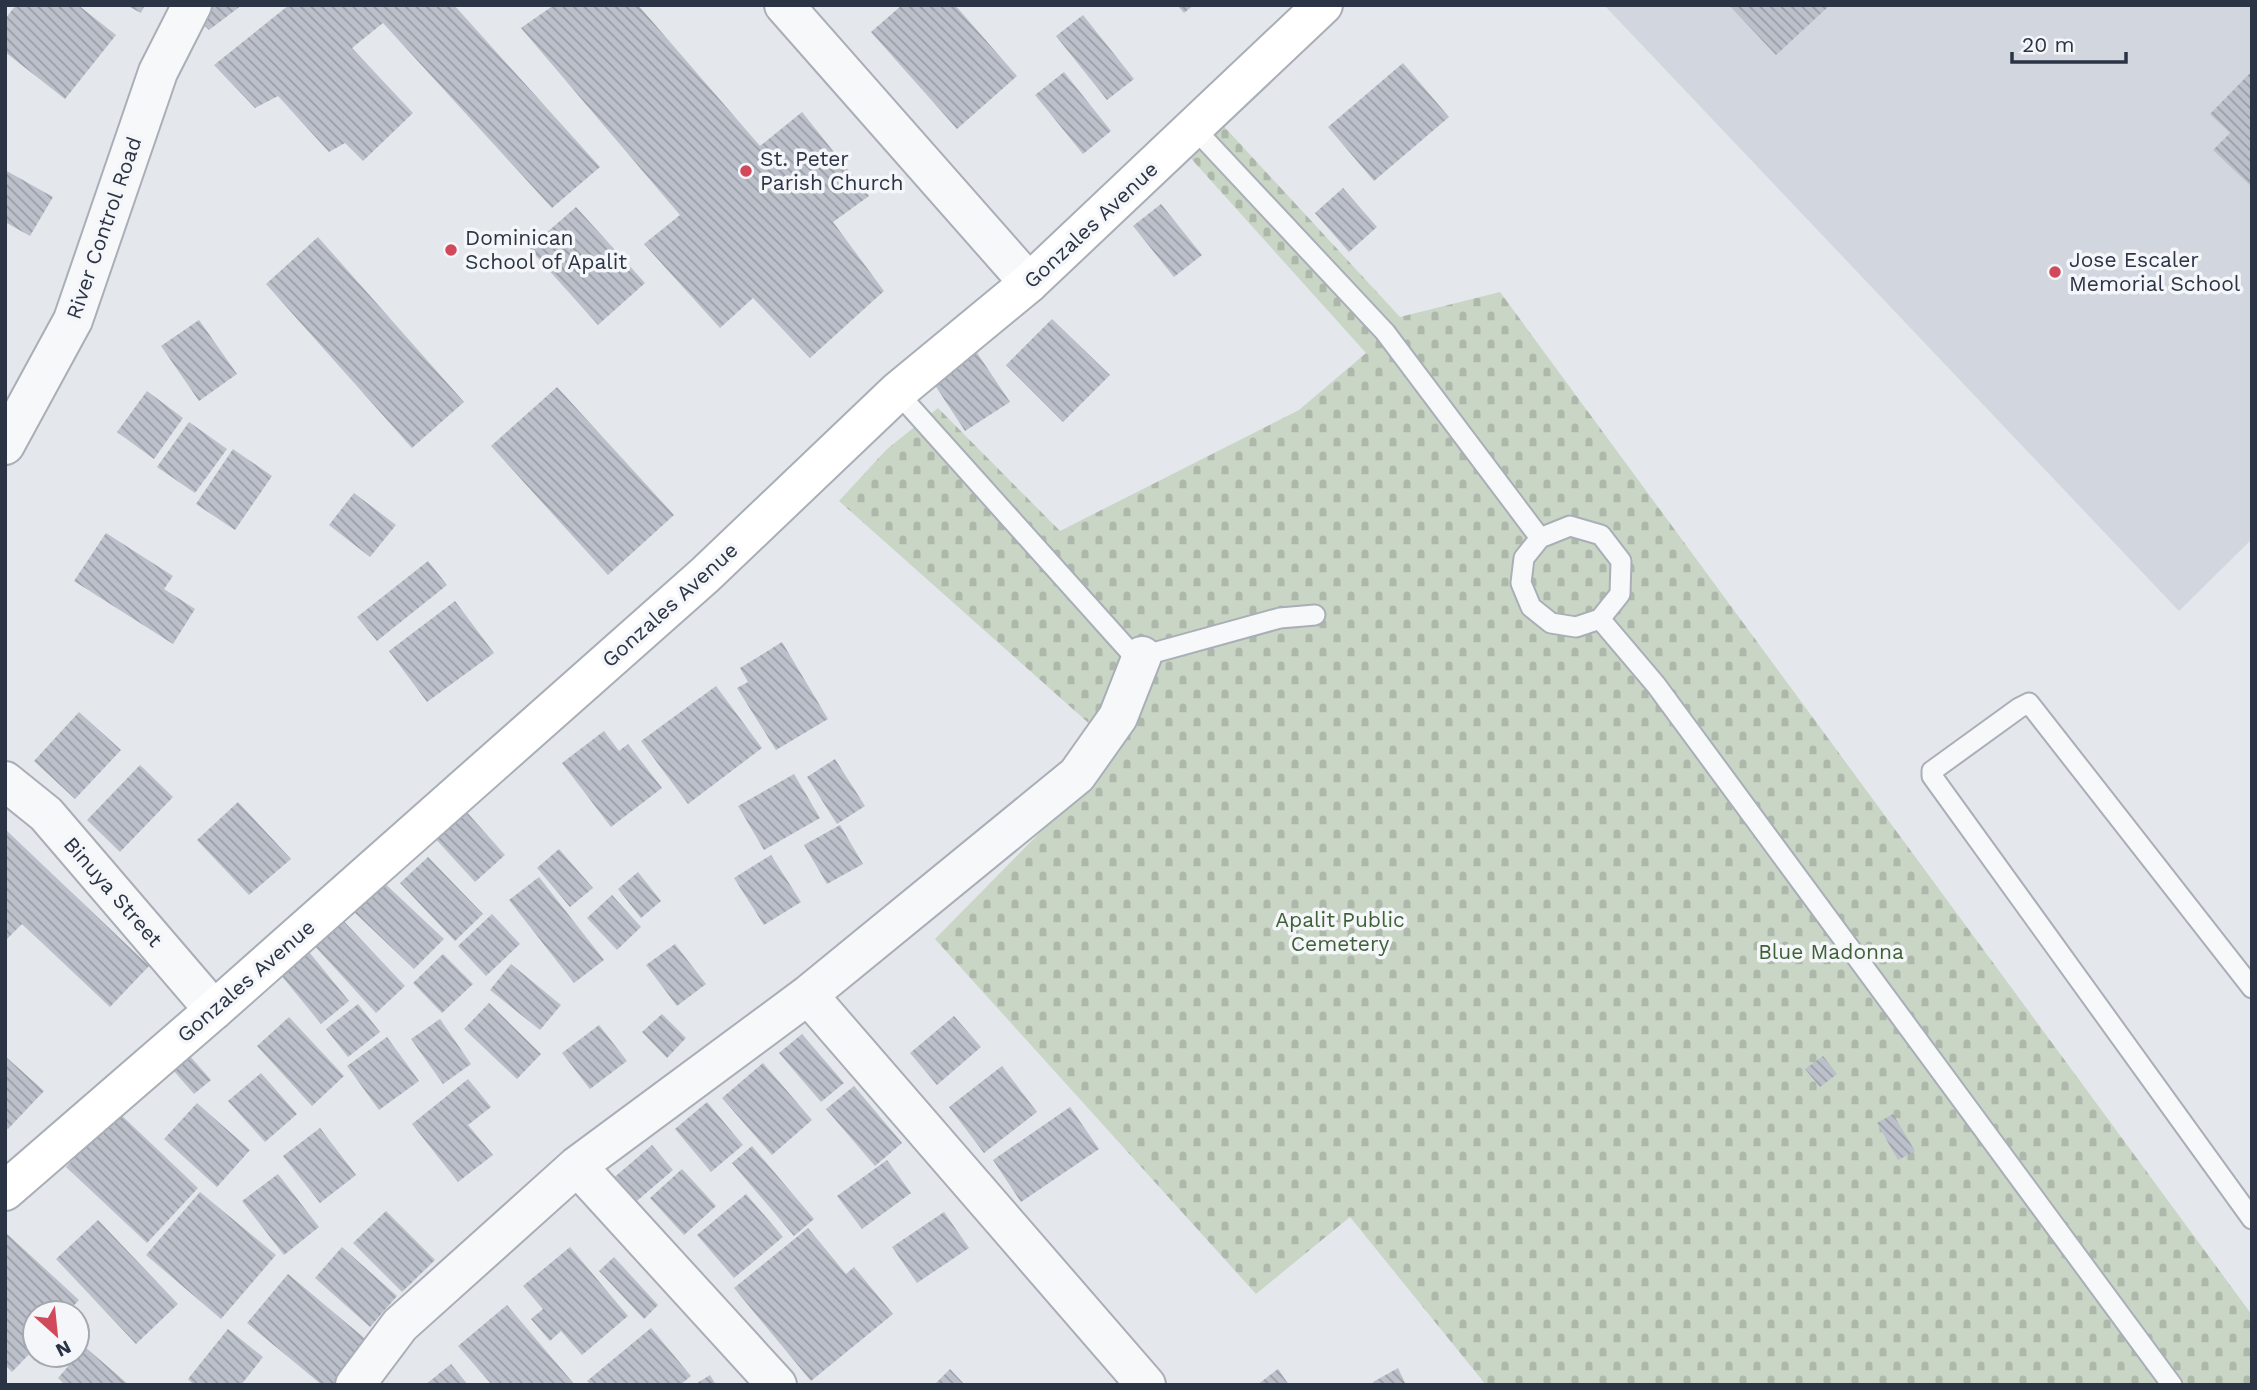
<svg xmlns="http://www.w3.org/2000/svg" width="2257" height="1390" font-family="'Work Sans',sans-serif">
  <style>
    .built { fill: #d2d6de }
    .cemetery { fill: url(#cemetery-stones) }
    .building { fill: url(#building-back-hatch) }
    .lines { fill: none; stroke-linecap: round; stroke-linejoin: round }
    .service-casing { stroke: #a9aeb7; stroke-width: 23 }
    .minor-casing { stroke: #a9aeb7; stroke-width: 42 }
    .tertiary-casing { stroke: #a9aeb7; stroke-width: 42 }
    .secondary-casing { stroke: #a9aeb7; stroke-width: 42 }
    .service { stroke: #f7f8fa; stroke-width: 19 }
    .minor { stroke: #f7f8fa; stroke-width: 38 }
    .tertiary { stroke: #f7f8fa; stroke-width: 38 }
    .secondary { stroke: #fff; stroke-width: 38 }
    .poi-dot { fill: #d1495b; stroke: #f4f6f9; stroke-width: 2.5 }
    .labels { text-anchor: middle; stroke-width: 7; stroke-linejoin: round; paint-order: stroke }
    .poi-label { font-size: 21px; fill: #2b3445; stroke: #f4f6f9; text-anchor: start }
    .street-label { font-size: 21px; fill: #2b3445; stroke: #f4f6f9 }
    .park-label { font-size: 21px; fill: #3f6138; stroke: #f4f6f9 }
  </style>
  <defs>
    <pattern id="cemetery-stones" width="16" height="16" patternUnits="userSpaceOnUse" patternTransform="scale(1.75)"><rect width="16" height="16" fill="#c9d6c5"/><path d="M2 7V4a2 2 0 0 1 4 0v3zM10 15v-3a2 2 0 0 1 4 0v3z" fill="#adb8ab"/></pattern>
    <pattern id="building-back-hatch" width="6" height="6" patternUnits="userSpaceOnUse" patternTransform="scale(1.75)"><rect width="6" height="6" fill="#bbc0ca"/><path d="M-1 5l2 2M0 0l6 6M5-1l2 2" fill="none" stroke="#989da6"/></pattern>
  </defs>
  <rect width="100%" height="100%" fill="#e4e7ec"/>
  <path class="built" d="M1604,5h648v534l-73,72z"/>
  <path class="cemetery" d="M1219,121l181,196 100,-25 752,1023v70h-766l-136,-168 -94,77 -321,-355 185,-188 -281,-250 47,-51 52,-42 122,123 239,-121 67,-57 -180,-200z"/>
  <path class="building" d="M16,5h62l38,30 -51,64 -60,-47v-33z
    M126,5h19l-4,8z
    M197,5h45l-33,25 -19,-18z
    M289,5h165l146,162 -48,41 -169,-185 -31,25 61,65 -50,48 -18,-18 -16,9 -51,-56 -23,12 -41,-43z
    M554,5h84l122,141 42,-34 67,84 -36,26 51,69 -74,67 -57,-60 -33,30 -76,-84 36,-29 -159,-187z
    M902,5h53l62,71 -60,53 -86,-97z
    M1177,5h17l-10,8z
    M1729,5h101l-54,50z
    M1083,15l51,64 -27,21 -51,-64z
    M1403,63l46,54 -75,64 -46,-54z
    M2252,71v116l-39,-37 17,-17 -20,-19z
    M1064,72l47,59 -28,23 -48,-59z
    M5,170l48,27 -23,39 -25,-14z
    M1343,188l34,39 -28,25 -34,-39z
    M1161,204l41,51 -28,22 -41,-51z
    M576,207l69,76 -47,42 -69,-77z
    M318,237l146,165 -52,46 -146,-164z
    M1052,319l58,56 -47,47 -57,-57z
    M199,320l38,54 -38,27 -38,-55z
    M969,341l41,61 -45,29 -40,-61z
    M557,387l117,128 -66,60 -117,-129z
    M147,391l36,27 -29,41 -37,-27z
    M189,422l38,27 -32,44 -38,-26z
    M233,449l39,27 -37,54 -39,-26z
    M354,493l42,32 -26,32 -41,-32z
    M106,533l67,43 -9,13 31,20 -22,35 -99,-63z
    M428,561l19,24 -70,56 -20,-24z
    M455,601l39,52 -67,49 -38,-51z
    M782,642l46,77 -52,31 -39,-62 11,-6 -8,-14z
    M716,686l46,62 -74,56 -47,-63z
    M79,712l42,38 -46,49 -41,-38z
    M604,731l15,20 9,-7 34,44 -51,39 -49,-64z
    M835,759l30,47 -28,18 -30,-47z
    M140,765l33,32 -53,55 -33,-32z
    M794,774l26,44 -56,32 -26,-44z
    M238,802l53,57 -42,36 -52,-55z
    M464,809l41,46 -30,27 -42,-46z
    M840,825l23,39 -36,20 -23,-39z
    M5,829l144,137 -39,41 -88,-83 -17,17z
    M559,849l34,39 -23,19 -33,-39z
    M771,855l30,47 -37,23 -30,-47z
    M428,857l55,57 -28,27 -55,-58z
    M638,872l23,29 -20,17 -23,-29z
    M539,877l65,83 -30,23 -65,-83z
    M380,879l64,60 -30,30 -63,-60z
    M612,895l29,32 -24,23 -30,-32z
    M492,914l28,30 -34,32 -28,-30z
    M339,916l66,70 -29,27 -65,-71z
    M675,944l31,40 -29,22 -31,-41z
    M305,947l44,54 -28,23 -45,-55z
    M443,954l30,30 -31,29 -29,-30z
    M511,964l50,41 -21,25 -50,-40z
    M489,1003l52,51 -24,25 -53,-50z
    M358,1004l22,28 -32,25 -22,-28z
    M662,1014l24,24 -19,20 -25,-26z
    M954,1016l27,31 -44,38 -27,-32z
    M289,1017l55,59 -32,30 -55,-60z
    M440,1019l31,45 -28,20 -32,-45z
    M599,1025l28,36 -37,28 -28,-36z
    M802,1034l42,49 -23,19 -42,-49z
    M387,1037l32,44 -40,29 -32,-44z
    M182,1047l29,33 -17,14 -28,-32z
    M5,1056l39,35 -36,38 -3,-2z
    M1823,1056l14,18 -17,13 -15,-18z
    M763,1063l49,57 -40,35 -50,-57z
    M1002,1066l35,46 -53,41 -35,-46z
    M261,1073l36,41 -32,28 -37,-41z
    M468,1079l23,28 -23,18 25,30 -35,27 -46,-58z
    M854,1086l48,57 -27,23 -49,-57z
    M707,1102l36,43 -32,27 -36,-43z
    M197,1103l53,47 -33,37 -53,-48z
    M1070,1107l29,42 -78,53 -28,-42z
    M118,1112l80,76 -51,55 -81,-76z
    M1893,1114l22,37 -17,9 -21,-37z
    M320,1128l36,47 -36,28 -37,-47z
    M652,1145l21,25 -42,36 -21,-25z
    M752,1146l62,73 -20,17 -62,-73z
    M887,1160l24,33 -49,36 -25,-33z
    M682,1169l34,37 -32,29 -34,-37z
    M278,1174l41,53 -35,28 -42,-54z
    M200,1192l76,63 -55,64 -75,-64z
    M746,1194l37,43 -49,41 -37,-43z
    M386,1211l49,49 -33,32 -49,-49z
    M944,1212l25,36 -52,35 -25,-36z
    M98,1220l80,84 -42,40 -80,-85z
    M808,1228l38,46 8,-7 39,47 -82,67 -77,-93z
    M5,1232l74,68 -12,13h-32v35l-23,24 -7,-7z
    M342,1247l55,49 -27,31 -55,-49z
    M570,1247l58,69 -46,39 -21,-24 -11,10 -19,-22 12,-10 -20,-23z
    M614,1257l44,48 -14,14 -45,-48z
    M288,1274l81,68 -37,43h-10l-75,-62z
    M507,1305l68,80h-83l-34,-39z
    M651,1328l40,48 -11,9h-89l-4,-4z
    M228,1329l35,28 -22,28h-47l-6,-6z
    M85,1347l44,38h-64l-7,-7z
    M451,1364l17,21h-43z
    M1398,1368l8,17h-31l-2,-3z
    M950,1369l15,16h-31z
    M1278,1369l11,16h-32z
    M710,1375l6,10h-22z"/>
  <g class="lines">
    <g class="service-casing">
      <path id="service" d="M1194,128l191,204 155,206
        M897,392l234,261 11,3 138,-38 35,-3
        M1570,526l31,9 20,26 -1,33 -20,25 -24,8 -25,-4 -20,-16 -10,-24 3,-25 16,-20z
        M1600,619l56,66 516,700
        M2252,988l-223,-285 -10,5 -87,63v5l320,443"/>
    </g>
    <g class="minor-casing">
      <path id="minor" d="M784,5l245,278
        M5,781l41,33 168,196
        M808,995l338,390
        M577,1166l200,219
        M355,1385l45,-60 177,-159 231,-171 269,-220 41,-58 24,-61"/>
    </g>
    <g class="tertiary-casing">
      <path id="tertiary" d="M5,445l68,-125 85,-248 34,-67"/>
    </g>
    <g class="secondary-casing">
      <path id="secondary" d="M5,1191l209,-181 491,-435 192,-183 132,-109 294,-278"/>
    </g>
    <use href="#service" class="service"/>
    <use href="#minor" class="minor"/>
    <use href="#tertiary" class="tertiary"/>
    <use href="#secondary" class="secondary"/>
  </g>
  <g class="poi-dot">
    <circle cx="746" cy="171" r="7"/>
    <circle cx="451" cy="250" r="7"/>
    <circle cx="2055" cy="272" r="7"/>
  </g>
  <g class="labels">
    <g class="poi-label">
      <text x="760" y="166">St. Peter<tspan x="760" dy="24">Parish Church</tspan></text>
      <text x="465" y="245">Dominican<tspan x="465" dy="24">School of Apalit</tspan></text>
      <text x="2069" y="267">Jose Escaler<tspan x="2069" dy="24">Memorial School</tspan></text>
    </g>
    <g class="street-label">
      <text transform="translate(1091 225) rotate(-43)" y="7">Gonzales Avenue</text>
      <text transform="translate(104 228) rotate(-71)" y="7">River Control Road</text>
      <text transform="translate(670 605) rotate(-42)" y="7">Gonzales Avenue</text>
      <text transform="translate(113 892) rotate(49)" y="7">Binuya Street</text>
      <text transform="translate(246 981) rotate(-41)" y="7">Gonzales Avenue</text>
    </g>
    <g class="park-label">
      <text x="1340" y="927">Apalit Public<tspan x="1340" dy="24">Cemetery</tspan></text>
      <text x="1831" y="959">Blue Madonna</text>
    </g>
  </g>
  <rect width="2257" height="1390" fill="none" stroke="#2b3445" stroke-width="14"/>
  <g transform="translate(56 1334) rotate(153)"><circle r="33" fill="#f4f6f9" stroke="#a4a8b1" stroke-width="2"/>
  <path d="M0-5L12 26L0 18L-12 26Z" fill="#d1495b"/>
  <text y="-10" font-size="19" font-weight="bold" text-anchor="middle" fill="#2b3445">N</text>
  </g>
  <path d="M2012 52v10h114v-10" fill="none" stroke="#2b3445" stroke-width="3.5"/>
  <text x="2022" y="52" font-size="21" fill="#2b3445" stroke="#f4f6f9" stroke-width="5" paint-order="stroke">20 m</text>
</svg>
